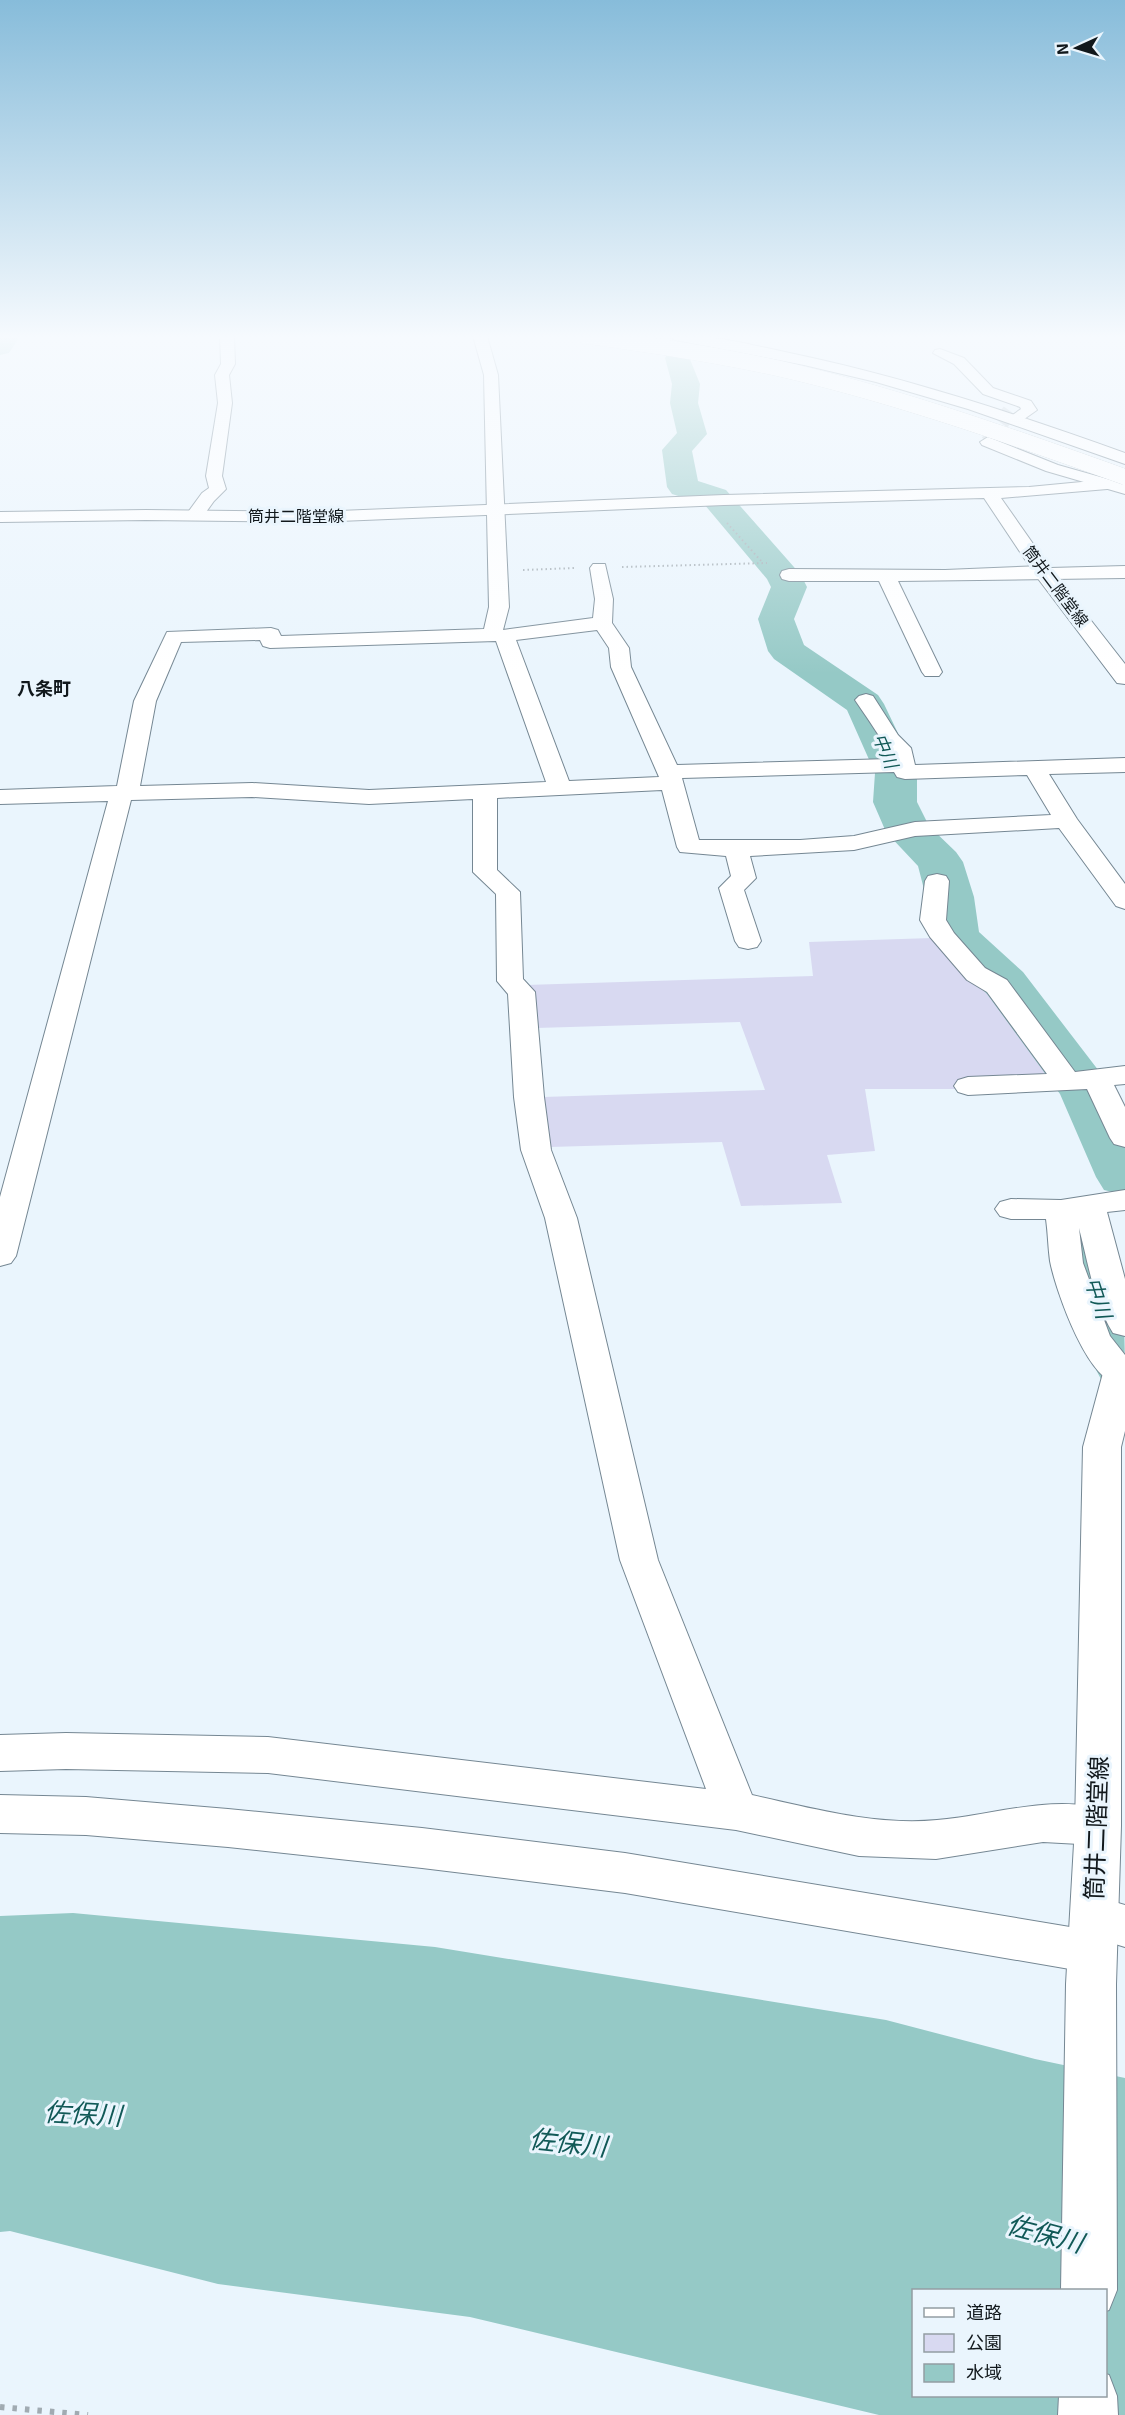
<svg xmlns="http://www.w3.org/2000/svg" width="1125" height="2415" font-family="'Exo 2','Noto Sans JP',sans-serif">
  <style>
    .green { fill: #d8d9f1 }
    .water { fill: #95c9c6; fill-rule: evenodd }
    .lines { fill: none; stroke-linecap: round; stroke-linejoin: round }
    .river { fill: #95c9c6; fill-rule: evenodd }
    .minor-tunnel { stroke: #c9d4db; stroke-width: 15; stroke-dasharray: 15 8; stroke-linecap: butt }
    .minor-casing { stroke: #758793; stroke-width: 2 }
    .secondary-casing { stroke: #758793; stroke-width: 2 }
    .trunk-casing { stroke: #758793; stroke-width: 2 }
    .path-far1 { stroke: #a1abb2; stroke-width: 2; stroke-dasharray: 1.5 3; stroke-linecap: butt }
    .path { stroke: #a1abb2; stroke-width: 6; stroke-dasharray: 4.5 8; stroke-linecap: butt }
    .minor { fill: #fff; fill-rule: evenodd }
    .secondary { fill: #fff; fill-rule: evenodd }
    .trunk { fill: #fff; fill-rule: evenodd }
    .motorway-bridge-casing { stroke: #758793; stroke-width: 16; stroke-linecap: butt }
    .motorway-bridge { stroke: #fff; stroke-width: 16 }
    .labels { text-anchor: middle; stroke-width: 6; stroke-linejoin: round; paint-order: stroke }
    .far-street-label { font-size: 16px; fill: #11181c; stroke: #eaf5fd }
    .far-neighbourhood-label { font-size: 18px; font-weight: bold; fill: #11181c; stroke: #eaf5fd }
    .far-water-label { font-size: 18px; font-style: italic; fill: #115957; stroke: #eaf5fd }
    .water-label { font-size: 21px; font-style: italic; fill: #115957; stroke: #eaf5fd }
    .near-street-label { font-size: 24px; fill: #11181c; stroke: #eaf5fd }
    .near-water-label { font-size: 26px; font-style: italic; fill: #115957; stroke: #eaf5fd }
  </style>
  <rect width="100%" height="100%" fill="#eaf5fd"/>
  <path class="green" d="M932,938l63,62 53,75 -86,14h-97l10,62 -48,4 15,48 -101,3 -19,-64 -172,5 -7,-50 222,-7 -25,-68 -204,6 -10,-43 287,-9 -4,-34z"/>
  <path class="water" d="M73,1913l362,34 451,73 149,39 90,19v337h-246l-409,-98 -252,-33 -208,-53 -10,1v-316zM914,2290h192v106h-192z"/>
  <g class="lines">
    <path class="river" d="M0,336h20l-11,17 -9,2z
      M678,350l9,2 13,32 -2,19 9,31 -15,17 6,30 28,9 75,85 6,12 -13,32 10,26 74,50 6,9 33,69v29l12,24 27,26 7,10 11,35 5,35 44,40 92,120 10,22v81l-21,-5 -8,-13 -36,-83 -73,-100 -49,-48 -8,-10 -4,-39 -8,-31 -32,-34 -13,-30 2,-29 -28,-63 -73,-51 -6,-8 -10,-32 13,-32 -4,-8 -63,-75 -32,-10 -5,-7 -5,-37 15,-17 -7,-30 2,-19 -7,-26 4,-6z
      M1083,1208l21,6c21,39 21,126 21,173l-23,-6 -34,-64 -7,-24 -8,-66 9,-13z"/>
    <path class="minor-tunnel" d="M988,442l26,-37"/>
    <g class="minor-casing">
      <path id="minor" d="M220,336h14l1,28 -6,11 3,28 -10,73 4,13 -12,12 -13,18h-12l-3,-4 16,-22 7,-5 -3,-12 12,-73 -3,-28 6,-11z
        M473,336h14l11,39 11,232 -6,23 90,-12 2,-19 -5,-31 3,-4h12l8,35 -1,24 17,25 2,19 46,98 214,-6c-2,-11 -28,-47 -36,-59l4,-4 7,-2 7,2 25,39 13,13 4,17 210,-7v14l-76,2 28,45 48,65v25l-9,-3 -57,-78 -144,8 -61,14 -104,6 6,22 -12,12 17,51 -4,6 -9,2 -9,-2 -4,-6 -16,-53 12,-12 -5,-20 -46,-4 -3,-5 -15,-57 -165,8v72l23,22 3,87 12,13 9,105 7,53 26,68 81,342 94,235c59,13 124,31 185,25 59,-5 119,-28 177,-8l6,14 -6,14 -16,5 -55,-3 -107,17 -77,-3 -123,-26 -468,-57 -202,-4 -66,2v-36l66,-2 202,4 438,52 -86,-229 -75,-342 -24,-68 -7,-53 -6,-103 -11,-13 -1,-87 -23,-22v-73l-104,5 -117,-7 -121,3 -115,456 -5,7 -11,3v-69l108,-396 -108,3v-14l117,-4 17,-85 33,-69 104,-4 7,2 3,6 203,-7 5,-22 -5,-232zM597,630l12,18 2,19 48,110 -90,4 -53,-141zM260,640l3,6 7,2 226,-7 50,141 -177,8 -117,-7 -112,3 16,-85 25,-59zM894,772l3,5 8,2 122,-4 24,40 -136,7 -61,14 -54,4h-101l-17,-62z
        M940,349l24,9 29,30 38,13 6,9 -17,12h-10l-3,-3 14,-10 -1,-2 -37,-13 -29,-30 -21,-11 2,-3z
        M988,437l70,28 67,19v10l-79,-23 -64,-26 -2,-3z
        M1043,566l7,2 75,-2v12l-227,3 44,91 -3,4h-14l-3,-4 -43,-91h-90l-7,-2 -2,-4 2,-4 7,-2 156,1z
        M937,874l9,2 3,5 -3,39 8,13 31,35 22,12 68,92 50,-6v18l-11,1 11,22v40l-11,-3 -4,-6 -23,-49 -119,6 -10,-3 -4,-6 4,-6 10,-3 79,-3 -60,-82 -20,-12 -37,-43 -10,-17 5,-39 3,-5z
        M1125,1190v20l-18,2 18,67v57l-12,-3c-19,-30 -25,-71 -34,-105l4,35 27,73 15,19v29c-35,8 -70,-96 -75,-123 -2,-14 -2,-28 -4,-42h-35l-11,-3 -5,-7 5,-7 11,-3 50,1z
        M0,1795l86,2 142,12 194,19 203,25 451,75 -5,-11 7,-15 16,-6 31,9v42l-13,-4 4,9 -6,15 -17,6 -468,-80 -203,-25 -194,-21 -142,-12 -86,-2z"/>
    </g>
    <g class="secondary-casing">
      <path id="secondary" d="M1113,479l6,1 3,4 -3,4 -118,10 49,70 75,96v20l-8,-1 -81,-107 -52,-78 -260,7 -409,17 -169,-2 -146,2v-10l146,-2 169,2 409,-17 305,-8z
        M1125,1357v74l-4,16v379l-5,158 1,306 -8,20 -3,1v-21h-45l5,-306 9,-158 8,-379 20,-74 9,-13z
        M1106,2374l3,1 8,21 1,19h-60l1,-19h47z"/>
    </g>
    <g class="trunk-casing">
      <path id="trunk" d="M668,336c39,-3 79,8 117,16 116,24 229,61 340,101v11l-157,-55 -92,-27 -72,-17 -129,-25z"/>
    </g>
    <path class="path-far1" d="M727,523l35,39
      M622,567l145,-4
      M523,570l52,-2"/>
    <path class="path" d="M0,2407l88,8"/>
    <use href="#minor" class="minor"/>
    <use href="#secondary" class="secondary"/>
    <use href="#trunk" class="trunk"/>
    <g class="motorway-bridge-casing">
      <path id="motorway-bridge" d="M587,336c69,10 139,20 207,36 113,27 222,66 331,105"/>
    </g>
    <use href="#motorway-bridge" class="motorway-bridge"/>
  </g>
  <linearGradient id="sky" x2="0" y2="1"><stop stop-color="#87bcda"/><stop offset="0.5" stop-color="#f6fafe"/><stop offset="1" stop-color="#f6fafe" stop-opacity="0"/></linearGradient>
  <rect width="1125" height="674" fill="url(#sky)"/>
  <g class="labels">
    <g class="far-street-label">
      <text x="296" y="522">筒井二階堂線</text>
      <text transform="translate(1056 586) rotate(53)" y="6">筒井二階堂線</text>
    </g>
    <g class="far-neighbourhood-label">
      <text x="44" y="695">八条町</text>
    </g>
    <g class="far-water-label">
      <text transform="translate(885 751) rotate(67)" y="6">中川</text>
    </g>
    <g class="water-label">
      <text transform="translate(1098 1298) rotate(72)" y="7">中川</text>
    </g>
    <g class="near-street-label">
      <text transform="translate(1097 1828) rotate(-88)" y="8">筒井二階堂線</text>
    </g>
    <g class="near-water-label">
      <text transform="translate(83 2114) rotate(3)" y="9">佐保川</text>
      <text transform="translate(568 2143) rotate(6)" y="9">佐保川</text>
      <text transform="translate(1045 2234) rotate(15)" y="9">佐保川</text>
    </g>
  </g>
  <rect x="912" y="2289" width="195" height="108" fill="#eaf5fd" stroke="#939da3" stroke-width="1.5"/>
  <rect x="924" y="2308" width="30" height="9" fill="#ffffff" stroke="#939da3" stroke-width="1.5"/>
  <text x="966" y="2319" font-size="18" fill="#11181c">道路</text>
  <rect x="924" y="2334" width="30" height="18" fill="#d8d9f1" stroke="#939da3" stroke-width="1.5"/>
  <text x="966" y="2349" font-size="18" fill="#11181c">公園</text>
  <rect x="924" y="2364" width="30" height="18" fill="#95c9c6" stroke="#939da3" stroke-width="1.5"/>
  <text x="966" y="2379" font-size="18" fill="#11181c">水域</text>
  <g transform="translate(1077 48) rotate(266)" stroke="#eaf5fd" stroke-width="4.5" paint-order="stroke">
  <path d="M0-4.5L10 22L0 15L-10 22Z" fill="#11181c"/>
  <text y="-9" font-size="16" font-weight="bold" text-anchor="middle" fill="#11181c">N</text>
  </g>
</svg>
